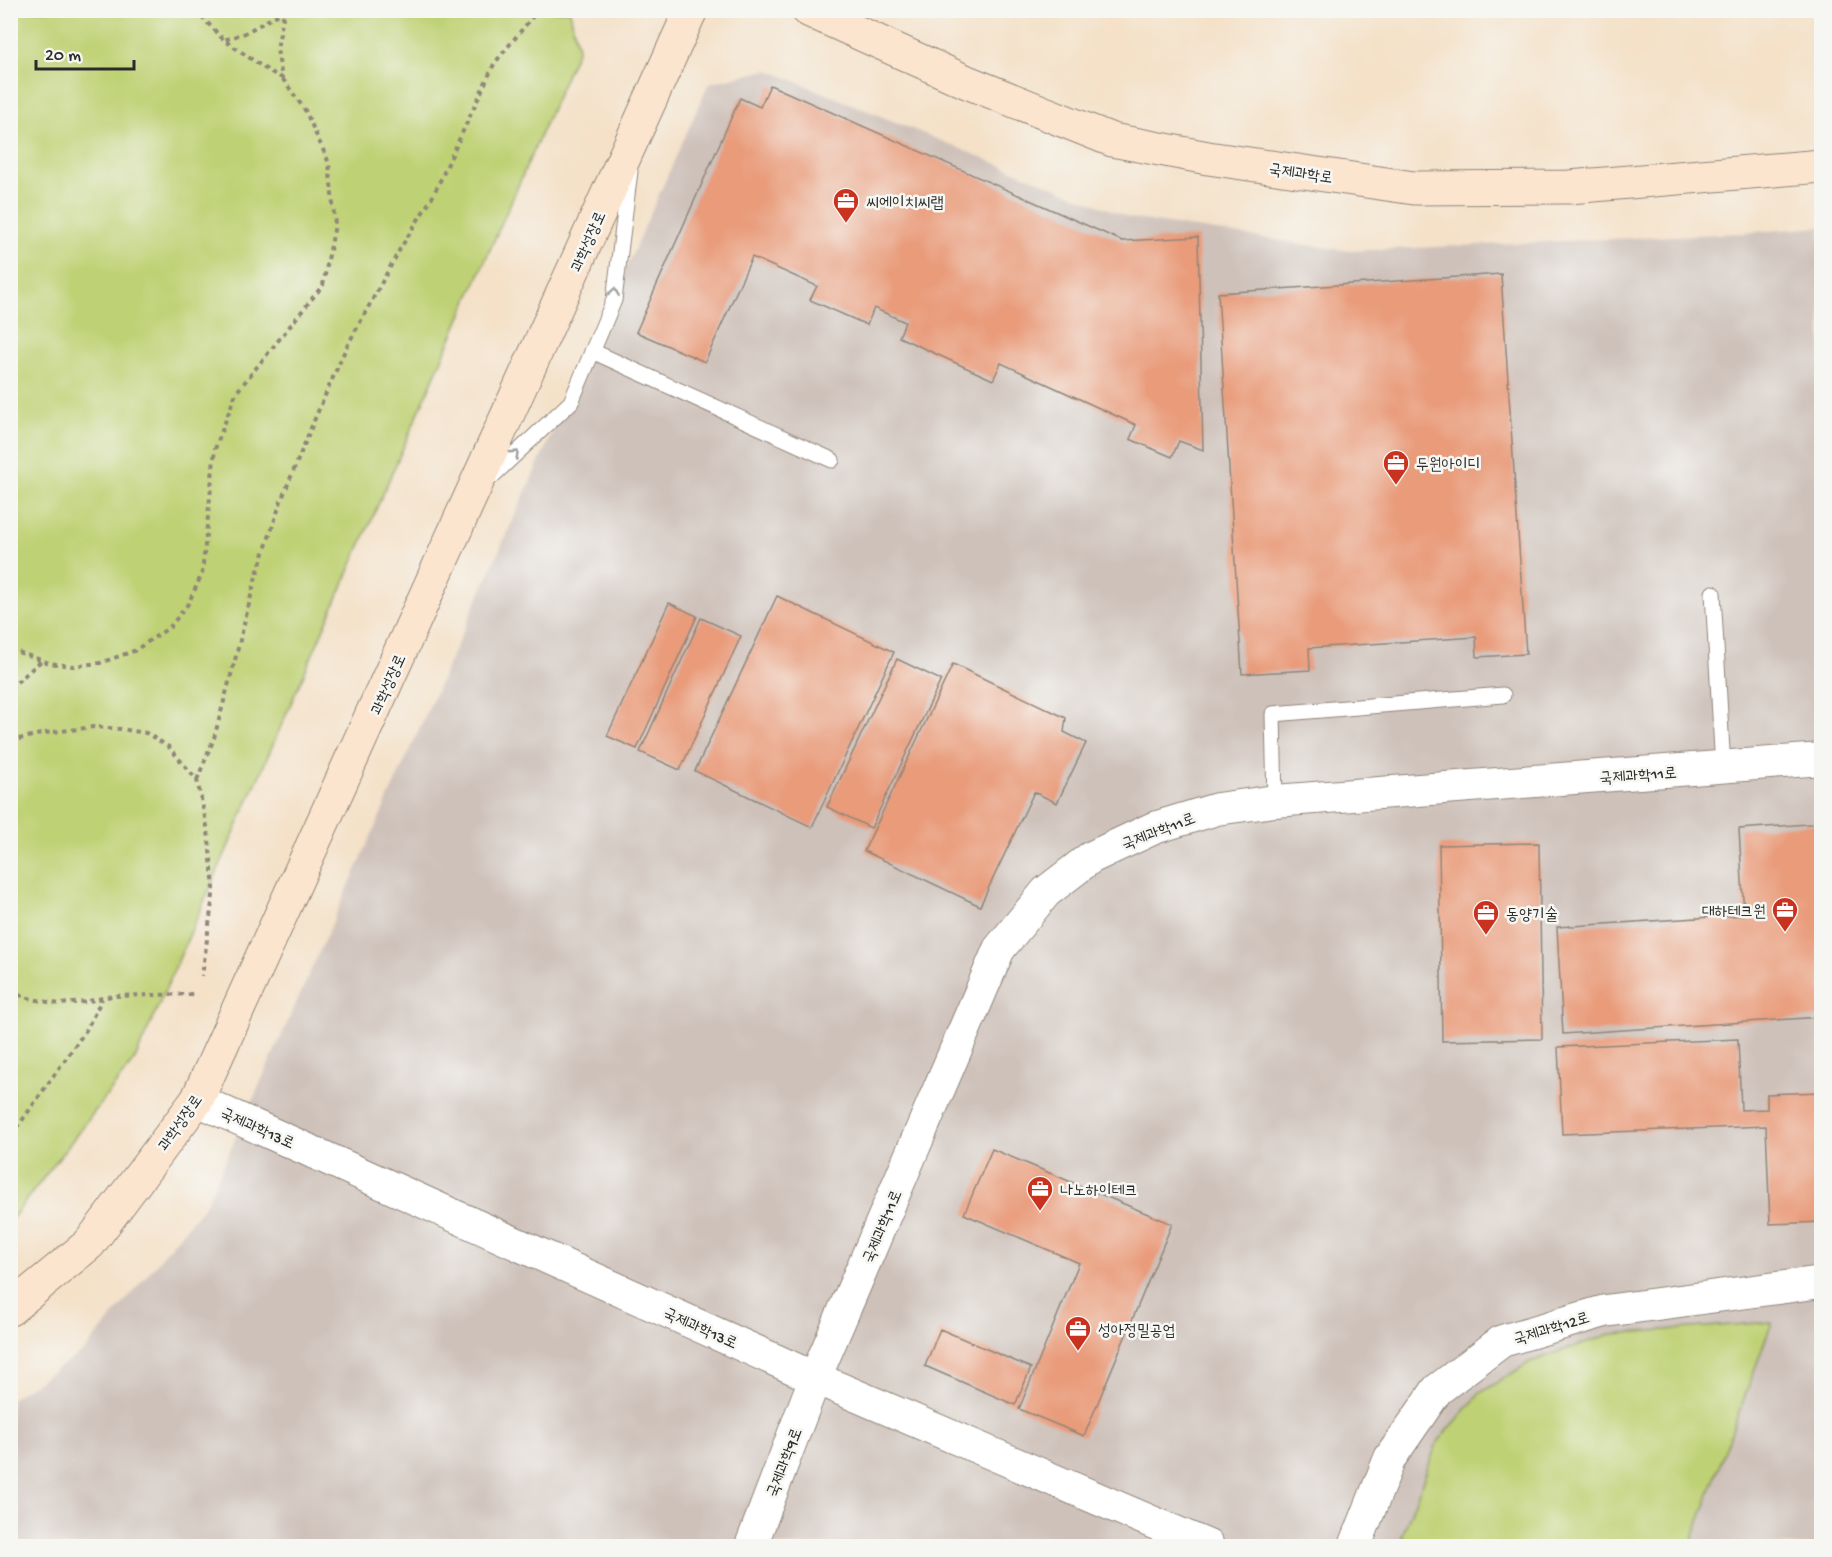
<svg xmlns="http://www.w3.org/2000/svg" width="1832" height="1557" font-family="'Gochi Hand','Poor Story',sans-serif">
  <style>
    .industrial { fill: #cec1ba }
    .green { fill: #bfd174; stroke: #757e50; stroke-width: 1.5 }
    .building { fill: #e99b7a }
    .lines { fill: none; stroke-linecap: round; stroke-linejoin: round }
    .lane-casing { stroke: #90867a; stroke-width: 17 }
    .street-casing { stroke: #90867a; stroke-width: 34 }
    .secondary-casing { stroke: #90867a; stroke-width: 35 }
    .path { stroke: #90867a; stroke-width: 4; stroke-dasharray: 4.5 4.5; stroke-linecap: butt }
    .lane { stroke: #fff; stroke-width: 15 }
    .street { stroke: #fff; stroke-width: 32 }
    .secondary { stroke: #fce5cf; stroke-width: 33 }
    .oneway { stroke: #a0a0a0 }
    .labels { text-anchor: middle; stroke-width: 5; stroke-linejoin: round; paint-order: stroke }
    .street-label { font-size: 16px; fill: #2b2b2b; stroke: #f6f6f2 }
    .poi-label { font-size: 16px; fill: #2b2b2b; stroke: #f6f6f2; text-anchor: start }
  </style>
  <rect width="100%" height="100%" fill="#f6f6f2"/>
  <filter id="ink" filterUnits="userSpaceOnUse"><feTurbulence type="fractalNoise" baseFrequency=".0167" numOctaves="2"/><feDisplacementMap in="SourceGraphic" scale="12" xChannelSelector="R" yChannelSelector="G"/><feConvolveMatrix kernelMatrix="1 2 1 2 8 2 1 2 1" color-interpolation-filters="sRGB"/></filter>
  <filter id="wash" filterUnits="userSpaceOnUse"><feTurbulence type="fractalNoise" baseFrequency=".008" numOctaves="4" result="noise"/><feDisplacementMap in="SourceGraphic" scale="24" xChannelSelector="R" yChannelSelector="G"/><feGaussianBlur stdDeviation="1.35" result="paint"/><feColorMatrix in="noise" values="0 0 0 0 0 0 0 0 0 0 0 0 0 0 0 0 0 1.4 0 .05"/><feComposite in="paint" operator="in"/></filter>
  <g filter="url(#wash)">
    <rect width="100%" height="100%" fill="#f4e1c8"/>
    <path class="industrial" d="M768,70l362,148 219,33 393,-18 79,-6v1319h-1810v-147l73,-48 122,-147 503,-1121z"/>
    <path class="green" d="M12,10l558,1 8,38 -443,1010 -124,161 -1,-1208z
      M1772,1322l-82,224h-282l-6,-10 35,-93 43,-50 50,-31 80,-28z"/>
    <g id="blocks">
      <path class="building" d="M770,85l352,156 76,-4 5,213 -24,-9 -7,16 -42,-18 6,-14 -135,-62 -8,17 -94,-43 6,-15 -31,-14 -7,17 -57,-25 7,-14 -65,-29 -47,105 -69,-30 104,-234 20,9z
        M1501,274l25,380 -49,3 -1,-20 -167,11 1,22 -68,4 -24,-381z
        M777,596l117,56 -82,175 -117,-56z
        M669,603l28,13 -60,133 -30,-13z
        M701,618l40,18 -61,134 -40,-18z
        M897,659l44,21 -70,148 -44,-21z
        M953,664l113,54 -2,14 22,11 -29,60 -23,-11 -54,114 -116,-55z
        M1822,823v194l-259,17 -6,-107 187,-12 -5,-86z
        M1539,843l3,196 -100,2 -3,-196z
        M1738,1039l3,71 26,-1v-15l55,-2v130l-52,2 -4,-98 -204,8 -4,-87z
        M992,1149l180,75 -88,212 -65,-27 60,-146 -115,-49z
        M940,1329l91,39 -16,37 -90,-39z"/>
    </g>
  </g>
  <g filter="url(#ink)">
    <use href="#blocks" fill-opacity="0" stroke="#90867a" stroke-width="1.5"/>
    <g class="lines">
      <g class="lane-casing">
        <path id="lane" d="M592,351l240,109
          M488,480l83,-78 43,-102 16,-129
          M1713,593l10,175
          M1275,801l-2,-87 230,-19"/>
      </g>
      <g class="street-casing">
        <path id="street" d="M197,1100l618,278 393,168
          M751,1546l64,-168 184,-429 47,-57 44,-34 64,-30 63,-19 58,-8 547,-42
          M1355,1546l35,-88 47,-68 65,-49 103,-30 217,-29"/>
      </g>
      <g class="secondary-casing">
        <path id="secondary" d="M808,10l159,72 145,58 96,18 206,30 155,-1 253,-21
          M10,1309l79,-65 108,-144 494,-1090"/>
      </g>
      <path class="path" d="M195,10l29,30
        M286,10l-41,23 -21,7 43,30 15,8 -5,-29 7,-37 2,-2
        M10,649l39,14 23,3 28,-3 34,-12 36,-24 18,-23 14,-30 13,-125 21,-56 87,-108 12,-60 -6,-62 -24,-53 -23,-32
        M10,688l31,-27
        M10,741l35,-8 49,-6 27,2 25,4 23,14 28,33 11,51 6,57 -12,88
        M197,780l17,-42 20,-74 21,-84 26,-79 35,-85 30,-68 54,-99 33,-53 61,-132 39,-48 8,-6
        M10,992l22,7 27,5 25,-2 28,-6 83,-2
        M10,1134l11,-12 65,-92 16,-31"/>
      <use href="#lane" class="lane"/>
      <use href="#street" class="street"/>
      <use href="#secondary" class="secondary"/>
    </g>
    <defs><path id="oneway-chevron" d="M-2-3.5L2.5 0L-2 3.5" fill="none" stroke-width="1.6" stroke-linecap="round" stroke-linejoin="round" transform="scale(1.5)"/></defs>
    <g class="oneway">
      <use href="#oneway-chevron" transform="translate(614 292) rotate(-81)"/>
      <use href="#oneway-chevron" transform="translate(515 454) rotate(-43)"/>
    </g>
  </g>
  <defs>
    <g id="office-pin" transform="scale(1.35)"><path d="M0 17L-7.5 6A9.5 9.5 0 1 1 7.5 6Z" fill="#c8321e" stroke="#f6f6f2"/><path d="M-6-3h4V-5.5h4V-3h4V5H-6ZM-1-4.5V-3h2v-1.5ZM-6 0V1H6V0Z" fill="#fff"/></g>
  </defs>
  <g fill-rule="evenodd">
    <use href="#office-pin" x="846" y="201"/>
    <use href="#office-pin" x="1396" y="463"/>
    <use href="#office-pin" x="1785" y="910"/>
    <use href="#office-pin" x="1486" y="913"/>
    <use href="#office-pin" x="1040" y="1189"/>
    <use href="#office-pin" x="1078" y="1329"/>
  </g>
  <g class="labels">
    <g class="street-label">
      <text transform="translate(1301 172) rotate(8)" y="6">국제과학로</text>
      <text transform="translate(587 241) rotate(-66)" y="6">과학성장로</text>
      <text transform="translate(387 684) rotate(-66)" y="6">과학성장로</text>
      <text transform="translate(1638 774) rotate(-4)" y="6">국제과학11로</text>
      <text transform="translate(1158 830) rotate(-21)" y="6">국제과학11로</text>
      <text transform="translate(179 1122) rotate(-55)" y="6">과학성장로</text>
      <text transform="translate(258 1127) rotate(24)" y="6">국제과학13로</text>
      <text transform="translate(881 1226) rotate(-67)" y="6">국제과학11로</text>
      <text transform="translate(701 1327) rotate(24)" y="6">국제과학13로</text>
      <text transform="translate(1551 1327) rotate(-17)" y="6">국제과학12로</text>
      <text transform="translate(783 1462) rotate(-69)" y="6">국제과학9로</text>
    </g>
    <g class="poi-label">
      <text x="866" y="207">씨에이치씨랩</text>
      <text x="1416" y="469">두원아이디</text>
      <text x="1766" y="916" text-anchor="end">대하테크원</text>
      <text x="1506" y="919">동양기술</text>
      <text x="1060" y="1195">나노하이테크</text>
      <text x="1098" y="1335">성아정밀공업</text>
    </g>
  </g>
  <rect width="1832" height="1557" fill="none" stroke="#f6f6f2" stroke-width="36"/>
  <path d="M36 60v9h98v-9" fill="none" stroke="#2b2b2b" stroke-width="3"/>
  <text x="45" y="60" font-size="18" fill="#2b2b2b" stroke="#f6f6f2" stroke-width="4.5" paint-order="stroke">20 m</text>
</svg>
